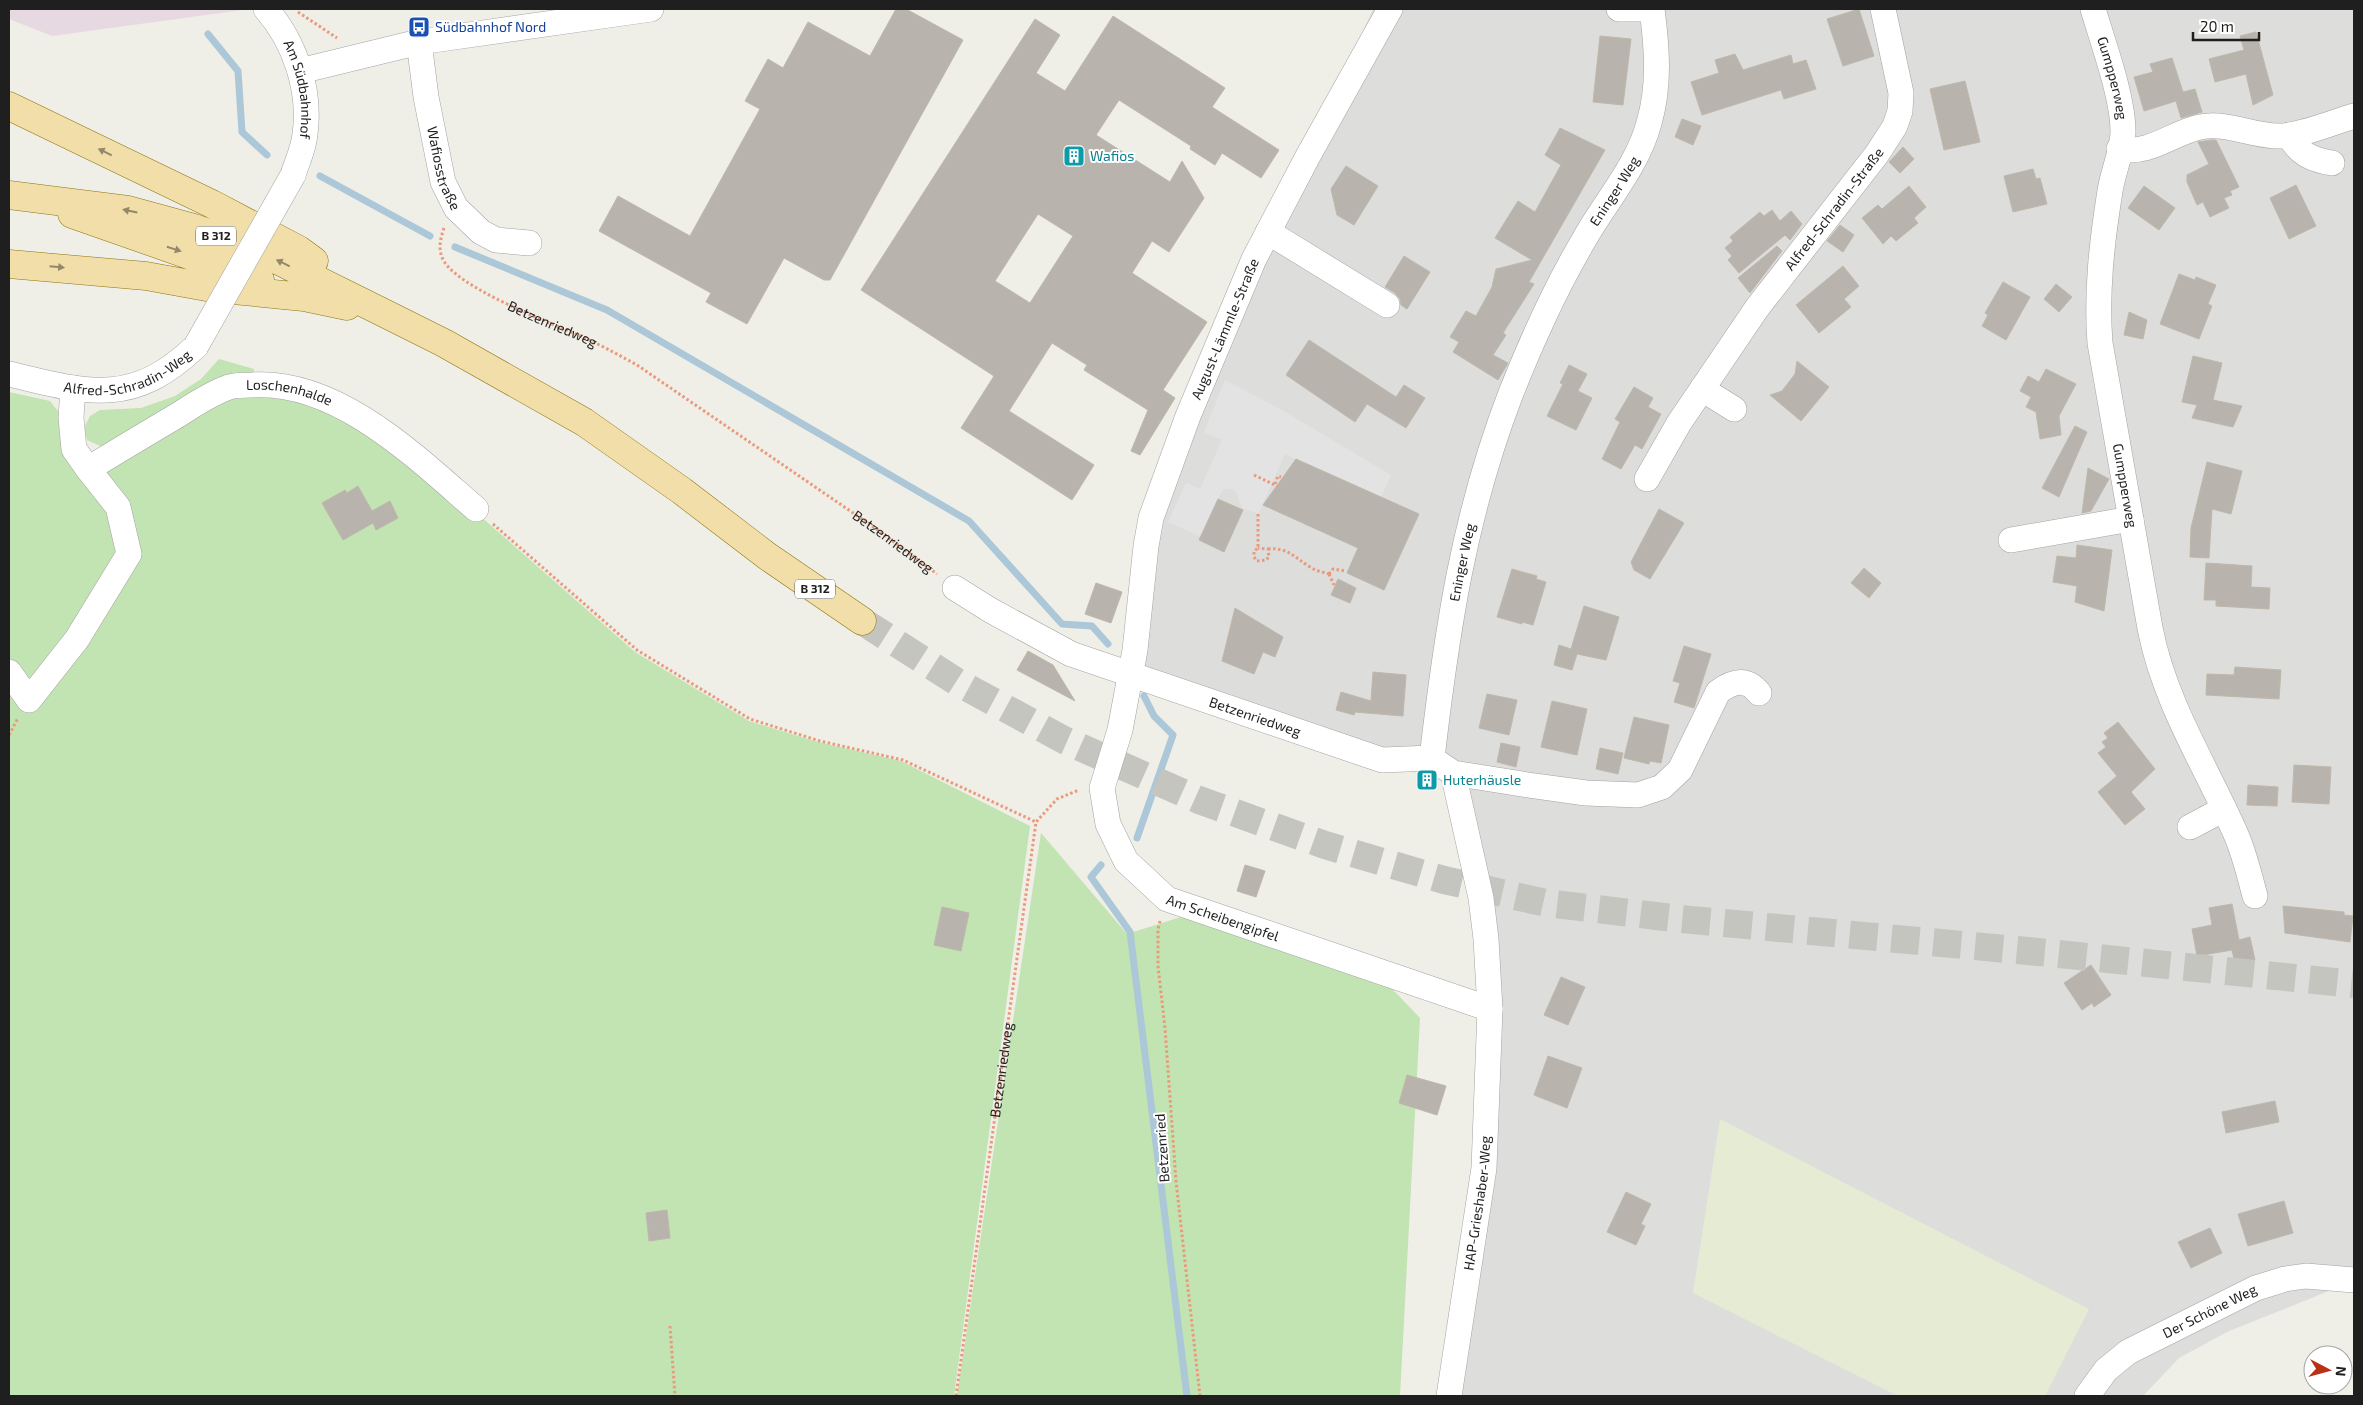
<svg xmlns="http://www.w3.org/2000/svg" width="2363" height="1405" font-family="'Exo 2',sans-serif">
  <style>
    .residential { fill: #dddddc }
    .industrial { fill: #e7d9e2 }
    .farmland { fill: #e6ecd4 }
    .grass { fill: #c2e3b2 }
    .parking { fill: #e3e3e3 }
    .lines { fill: none; stroke-linecap: round; stroke-linejoin: round }
    .stream { stroke: #acc7d8; stroke-width: 7 }
    .building { fill: #b8b4ad; stroke: #bfb7ab; fill-rule: evenodd }
    .major-tunnel { stroke: #c5c5bf; stroke-width: 28; stroke-dasharray: 28 14; stroke-linecap: butt }
    .minor-casing { stroke: #a3a3a3; stroke-width: 26 }
    .major-casing { stroke: #8b7610; stroke-width: 29 }
    .path { stroke: #eb997b; stroke-width: 3; stroke-dasharray: 2.5 2.5; stroke-linecap: butt }
    .minor { stroke: #fff; stroke-width: 25 }
    .major { stroke: #f2dea8; stroke-width: 28 }
    .minor-bridge-casing { stroke: #a3a3a3; stroke-width: 26; stroke-linecap: butt }
    .minor-bridge { stroke: #fff; stroke-width: 25 }
    .oneway { fill: #93886a }
    .labels { text-anchor: middle; stroke-width: 4; stroke-linejoin: round; paint-order: stroke }
    .shield { fill: #fff; stroke: #626262; stroke-width: 1 }
    .shield-label { font-size: 12px; font-weight: bold; fill: #1f1f1f }
    .transit-label { font-size: 14px; fill: #164399; stroke: #fff; text-anchor: start }
    .street-label { font-size: 14px; fill: #1f1f1f; stroke: #fff }
    .culture-label { font-size: 14px; fill: #0d838f; stroke: #fff; text-anchor: start }
  </style>
  <rect width="100%" height="100%" fill="#efeee7"/>
  <path class="residential" d="M1373,9h981v1277l-15,1 -110,44 -50,27 -36,38h-698l42,-236 15,-171 -49,-216 -322,-100 40,-214z"/>
  <path class="industrial" d="M9,9h241l-198,27 -43,-17z"/>
  <path class="farmland" d="M1720,1119l369,190 -44,87h-147l-205,-103z"/>
  <path class="grass" d="M219,359l35,10v4l-147,76 -20,-9 -3,-12 6,-12 10,-6 41,-2 34,-12 26,-17z
    M292,390l113,60 230,202 114,69 69,21 83,19 129,65 -76,570h-945v-1004l41,9 11,14 29,54 117,-69z
    M1041,833l86,101 54,-17 192,52 47,49 -20,378h-443z"/>
  <path class="parking" d="M1225,380l57,30 109,65 -10,22 -96,-43 -27,60 -16,-6 -6,-16 -4,-3h-9l-5,10 12,5 -17,38 -45,-20 18,-39 14,6 22,-49 -18,-8z"/>
  <g class="lines">
    <path class="stream" d="M208,34l30,37 4,61 25,23
      M320,176l110,60
      M455,247l152,63 362,211 93,103 30,2 16,18
      M1137,838l36,-103 -19,-19 -10,-20
      M1101,865l-10,12 39,55 57,464"/>
  </g>
  <path class="building" d="M896,9h10l57,31 -133,240h-6l-40,-22 -37,66 -41,-22 5,-9 -112,-62 19,-35 72,40 70,-127 -15,-8 23,-42 15,9 25,-46 62,34z
    M1859,9l15,47 -31,10 -16,-47z
    M1113,16l112,72 -13,19 67,43 -18,28 -39,-25 -7,12 -25,-16 1,-3 -72,-46 -23,35 74,47 12,-21 22,37 -35,54 -17,-11 -20,32 75,49 -44,68 12,8 -35,57 -9,-4 17,-41 -64,-40 3,-5 -35,-22 -43,68 85,54 -22,35 -111,-72 33,-52 -133,-86 174,-271 25,16 -24,38 29,18zM1038,214l35,22 -43,67 -35,-22z
    M2256,32l17,63 -20,10 -7,-31 -31,8 -6,-23 35,-9 -4,-14z
    M1600,36l31,3 -8,66 -30,-3z
    M1735,54l8,16 48,-15 2,9 13,-4 10,29 -32,10 -3,-9 -79,25 -11,-33 28,-9 -4,-13z
    M2172,58l11,34 12,-3 7,23 -21,6 -5,-17 -32,10 -10,-34 19,-5 -3,-8z
    M1965,81l15,61 -36,8 -14,-61z
    M1682,119l19,7 -8,19 -18,-8z
    M1560,128l45,22 -76,132 5,2 -31,49 3,2 -13,20 15,8 -10,17 -45,-28 6,-10 -9,-5 16,-26 10,5 16,-29 4,-18 36,-9 -37,-22 23,-37 17,11 26,-47 -16,-10z
    M2211,140h5l23,47 -9,4 2,4 -8,3 5,10 -19,9 -7,-15 -6,3 -10,-23v-7l22,-11 -11,-22z
    M1903,147l11,12 -14,14 -11,-11z
    M1346,166l32,20 -24,39 -17,-10 -6,-26z
    M2033,169l3,10 4,-1 7,26 -34,8 -9,-36z
    M2296,185l20,41 -27,13 -19,-41z
    M1909,186l17,21 -12,11 4,5 -22,18 -5,-5 -8,8 -21,-26 16,-13 4,4z
    M2144,186l31,22 -16,22 -31,-22z
    M1772,210l8,11 11,-10 11,13 -12,16 -5,-5 -46,38 -11,-13 4,-4 -7,-8 8,-7 -3,-4 30,-25 4,4z
    M1840,225l14,10 -11,17 -16,-11z
    M1777,246l5,5 -32,42 -12,-15z
    M1404,256l26,16 -23,37 -6,-4 -1,-6 -5,-6 -10,-6z
    M1843,266l16,20 -15,13 7,8 -32,26 -23,-28z
    M2179,274l16,6 1,-3 20,8 -8,19 4,2 -13,33 -39,-15z
    M2003,282l27,15 -24,43 -24,-14 6,-11 -3,-2z
    M2056,284l16,13 -13,15 -15,-13z
    M2129,312l18,8 -4,19 -19,-4z
    M1309,340l87,57 8,-12 21,13 -19,30 -39,-24 -12,18 -69,-47z
    M2193,356l29,7 -9,37 29,6 -9,21 -41,-9 5,-13 -15,-3z
    M1797,361l32,26 -28,34 -31,-26 12,-4 13,-17z
    M1569,365l18,9 -9,17 14,7 -16,32 -29,-14 16,-32 -3,-1z
    M2046,369l30,15 -17,32 2,19 -21,4 -4,-27 -10,-5 5,-10 -11,-6 8,-15 11,6z
    M1634,387l19,11 -5,9 13,7 -19,35 -7,-4 -14,24 -19,-10 18,-37 -5,-3z
    M2075,426l12,6 -28,65 -17,-9z
    M1296,459l123,55 -35,76 -37,-17 11,-25 -95,-43z
    M2207,462l35,9 -11,43 -19,-5 -3,49 -19,-1 1,-29z
    M2088,468l21,11 -18,32 -9,2z
    M358,486l14,25 18,-10 8,17 -22,12 -3,-7 -30,17 -21,-37 23,-13 2,3z
    M1218,499l25,11 -19,42 -25,-12z
    M1659,509l25,14 -34,56 -16,-9 -3,-8z
    M2077,545l35,5 -8,61 -29,-9 2,-16 -24,-4 4,-26 19,2z
    M2206,563l46,3 -1,21 19,1 -1,21 -53,-3v-6h-12z
    M1864,568l17,15 -12,15 -18,-15z
    M1512,569l25,7 -1,3 10,3 -13,43 -11,-3v2l-25,-7z
    M1338,579l18,9 -6,15 -19,-8z
    M1096,583l26,9 -11,31 -26,-9z
    M1584,606l35,11 -13,43 -29,-6 -5,16 -18,-5 5,-20 12,4z
    M1235,608l48,29 -8,20 -12,-5 -9,22 -32,-13z
    M1684,646l27,8 -17,54 -20,-6 6,-19 -7,-2z
    M1028,651l25,14 22,36 -58,-31z
    M2235,667l46,3 -2,29 -73,-4 1,-21 27,1z
    M1373,672l33,3 -3,41 -48,-4 -1,3 -18,-5 5,-18 30,9z
    M1487,694l30,6 -8,35 -30,-7z
    M1552,701l35,8 -10,46 -36,-8z
    M1634,717l35,8 -8,38 -11,-2 -1,3 -25,-6z
    M2118,722l37,47 -24,23 14,17 -20,16 -27,-33 19,-16 -19,-23 8,-6 -4,-5 6,-4 -4,-5z
    M1501,743l19,4 -4,20 -19,-5z
    M1600,748l23,5 -5,21 -22,-5z
    M2294,765l37,2 -2,37 -37,-2z
    M2248,785l30,2 -1,19 -30,-1z
    M1245,865l20,6 -9,26 -19,-6z
    M2232,904l7,36 11,-3 5,23 -20,4 -3,-14 -35,6 -5,-27 20,-4 -3,-17z
    M2283,906l61,6v3l9,1 -3,26 -65,-9z
    M942,907l27,6 -8,38 -27,-6z
    M2091,965l20,30 -17,12 -2,-4 -10,7 -18,-27z
    M1561,977l24,10 -17,38 -24,-10z
    M1548,1056l34,12 -15,40 -33,-13z
    M1407,1075l39,11 -9,29 -38,-12z
    M2275,1101l4,21 -53,11 -4,-21z
    M1626,1192l25,12 -10,20 4,2 -9,19 -29,-13z
    M2284,1201l9,32 -45,13 -10,-32z
    M667,1210l3,28 -21,3 -3,-28z
    M2210,1228l12,25 -31,15 -13,-26z"/>
  <g class="lines">
    <path class="major-tunnel" d="M862,621l95,61 107,58 135,60 126,45 119,35 102,23 135,16 368,34 305,31"/>
    <g class="minor-casing">
      <g id="minor">
        <path id="s3" d="M266,9c29,33 45,81 39,125 -1,14 -8,28 -12,41"/>
        <path id="s4" d="M1390,9l-82,147 -54,103 -66,157 -37,102 -5,28 -11,104 -15,80 -18,58 6,36 18,37 41,38 323,110"/>
        <path d="M1619,9h26"/>
        <path id="s5" d="M2093,9c10,34 30,88 30,122 0,19 -10,40 -13,60 -8,50 -14,101 -10,152l50,285c14,73 54,135 84,202 10,21 15,44 21,66"/>
        <path id="s6" d="M419,42l7,55 17,85 13,26 25,24 15,8 33,3"/>
        <path d="M300,71l119,-29 232,-33"/>
        <path d="M2289,135c9,19 24,25 43,28"/>
        <path d="M2119,149c31,6 53,-16 81,-22 26,-6 54,10 80,9 20,0 54,-14 74,-20"/>
        <path d="M1268,232l119,73"/>
        <path id="s7" d="M9,374c78,19 124,33 187,-28"/>
        <path id="s8" d="M73,388l-2,30 3,31 14,20c28,-17 56,-34 85,-51 18,-11 36,-24 56,-31 7,-2 16,-2 23,-2 85,-6 164,72 224,124"/>
        <path d="M1702,389l32,20"/>
        <path id="s9" d="M1647,479l32,-56 78,-115 120,-154 18,-28 5,-15 1,-18 -18,-84"/>
        <path d="M2011,540l120,-21"/>
        <path id="s10" d="M955,588l35,22 81,44 311,106 50,-2"/>
        <path d="M9,672l20,28 48,-61 52,-85 -11,-47 -30,-38"/>
        <path id="s11" d="M1432,758c15,-129 32,-243 79,-365 21,-53 45,-106 74,-155 21,-37 53,-73 64,-115 11,-38 8,-75 3,-114"/>
        <path d="M1440,764l13,9 75,12 58,8 52,2 24,-8 18,-17 38,-78c15,-11 28,-15 41,1"/>
        <path d="M2190,827l34,-18"/>
        <path id="s12" d="M1449,1396l35,-228 6,-159 -4,-70 -5,-41 -28,-125"/>
        <path id="s13" d="M2087,1396l19,-26 22,-18 128,-64 29,-9 21,-3 48,4"/>
      </g>
    </g>
    <g class="major-casing">
      <path id="major" d="M9,106l203,98 87,46 15,11
        M9,195l119,15 66,18 73,27 123,61 54,27 140,79 98,69 85,65 95,65
        M72,214l188,66
        M9,264l137,12 66,12 92,9 43,9"/>
    </g>
    <g class="path">
      <path d="M298,12l39,26"/>
      <path id="s1" d="M444,228c-3,9 -6,19 -2,29 9,28 106,65 134,77 21,9 41,20 61,31l241,165 59,44"/>
      <path d="M1254,475l23,11"/>
      <path d="M1275,484l3,-8 3,1"/>
      <path d="M1258,514v34l-4,3v6l3,4 9,-1 3,-3 -1,-8 -10,-1"/>
      <path d="M493,524l144,126 113,69 70,22 83,19 133,62"/>
      <path d="M1268,549c20,-2 27,9 42,18 6,4 13,5 19,7"/>
      <path d="M1329,574l4,-5 13,2"/>
      <path d="M1329,574l5,11"/>
      <path d="M9,735l9,-17"/>
      <path d="M1160,921l-2,8v37l7,62 11,153 24,215"/>
      <path d="M670,1326l5,70"/>
      <path id="s2" d="M956,1396l80,-574 21,-23 22,-9"/>
    </g>
    <use href="#minor" class="minor"/>
    <use href="#major" class="major"/>
    <g class="minor-bridge-casing">
      <path id="minor-bridge" d="M196,346l97,-171"/>
    </g>
    <use href="#minor-bridge" class="minor-bridge"/>
  </g>
  <defs><path id="oneway-solid" d="M-6-.8H1V-3.2L6.5 0L1 3.2V.8H-6Z" transform="scale(1.25)"/></defs>
  <g class="oneway">
    <use href="#oneway-solid" transform="translate(105 152) rotate(-154)"/>
    <use href="#oneway-solid" transform="translate(130 211) rotate(-168)"/>
    <use href="#oneway-solid" transform="translate(174 249) rotate(17)"/>
    <use href="#oneway-solid" transform="translate(283 263) rotate(-154)"/>
    <use href="#oneway-solid" transform="translate(57 267) rotate(5)"/>
  </g>
  <defs>
    <g id="bus-square" transform="scale(1.125)"><rect x="-9" y="-9" width="18" height="18" rx="4" fill="#1a4fb4" stroke="#fff"/><path d="M-5-6H5V4H4V6H2V4H-2V6H-4V4H-5ZM-3.5-4V0h7V-4ZM-3.5 1.2v1.5H-2V1.2ZM2 1.2v1.5H3.5V1.2Z" fill="#fff"/></g>
    <g id="building-square" transform="scale(1.125)"><rect x="-9" y="-9" width="18" height="18" rx="4" fill="#0f9aa8" stroke="#fff"/><path d="M-4-6H4V6H1V3H-1V6H-4ZM-2.5-4.3h1.7v1.8h-1.7ZM.8-4.3h1.7v1.8H.8ZM-2.5-1h1.7V.8h-1.7ZM.8-1h1.7V.8H.8Z" fill="#fff"/></g>
  </defs>
  <g fill-rule="evenodd">
    <use href="#bus-square" x="419" y="27"/>
    <use href="#building-square" x="1074" y="156"/>
    <use href="#building-square" x="1427" y="780"/>
  </g>
  <g class="labels">
    <g class="shield">
      <rect x="196" y="226.5" width="40" height="19" rx="4"/>
      <rect x="795" y="579.5" width="40" height="19" rx="4"/>
    </g>
    <g class="shield-label">
      <text x="216" y="240">B 312</text>
      <text x="815" y="593">B 312</text>
    </g>
    <g class="transit-label">
      <text x="435" y="32">Südbahnhof Nord</text>
    </g>
    <g class="street-label">
      <text dy="5" stroke="none"><textPath href="#s5" startOffset="72">Gumpperweg</textPath></text>
      <text dy="5" stroke="none"><textPath href="#s3" startOffset="89">Am Südbahnhof</textPath></text>
      <text dy="5" stroke="none"><textPath href="#s6" startOffset="129">Wafiosstraße</textPath></text>
      <text dy="5" stroke="none"><textPath href="#s11" startOffset="602">Eninger Weg</textPath></text>
      <text dy="5" stroke="none"><textPath href="#s9" startOffset="329">Alfred-Schradin-Straße</textPath></text>
      <text dy="5" stroke="none"><textPath href="#s1" startOffset="161">Betzenriedweg</textPath></text>
      <text transform="translate(1225 329) rotate(-67)" y="5">August-Lämmle-Straße</text>
      <text dy="5" stroke="none"><textPath href="#s7" startOffset="124">Alfred-Schradin-Weg</textPath></text>
      <text dy="5" stroke="none"><textPath href="#s8" startOffset="310">Loschenhalde</textPath></text>
      <text dy="5" stroke="none"><textPath href="#s5" startOffset="485">Gumpperweg</textPath></text>
      <text dy="5" stroke="none"><textPath href="#s1" startOffset="566">Betzenriedweg</textPath></text>
      <text dy="5" stroke="none"><textPath href="#s11" startOffset="198">Eninger Weg</textPath></text>
      <text dy="5" stroke="none"><textPath href="#s10" startOffset="328">Betzenriedweg</textPath></text>
      <text dy="5" stroke="none"><textPath href="#s4" startOffset="1031">Am Scheibengipfel</textPath></text>
      <text dy="5" stroke="none"><textPath href="#s2" startOffset="329">Betzenriedweg</textPath></text>
      <text transform="translate(1162 1148) rotate(-94)" y="5">Betzenried</text>
      <text dy="5" stroke="none"><textPath href="#s12" startOffset="195">HAP-Grieshaber-Weg</textPath></text>
      <text dy="5" stroke="none"><textPath href="#s13" startOffset="152">Der Schöne Weg</textPath></text>
    </g>
    <g class="culture-label">
      <text x="1090" y="161">Wafios</text>
      <text x="1443" y="785">Huterhäusle</text>
    </g>
  </g>
  <rect width="2363" height="1405" fill="none" stroke="#1f1f1f" stroke-width="20"/>
  <g transform="translate(2328 1370) rotate(96)"><circle r="24" fill="#ffffff" stroke="#a5a5a5"/>
  <path d="M0-4L9 19L0 12L-9 19Z" fill="#b93015"/>
  <text y="-8" font-size="14" font-weight="bold" text-anchor="middle" fill="#1f1f1f">N</text>
  </g>
  <path d="M2193 32v8h66v-8" fill="none" stroke="#1f1f1f" stroke-width="2.5"/>
  <text x="2200" y="32" font-size="15" fill="#1f1f1f" stroke="#ffffff" stroke-width="4" paint-order="stroke">20 m</text>
</svg>
